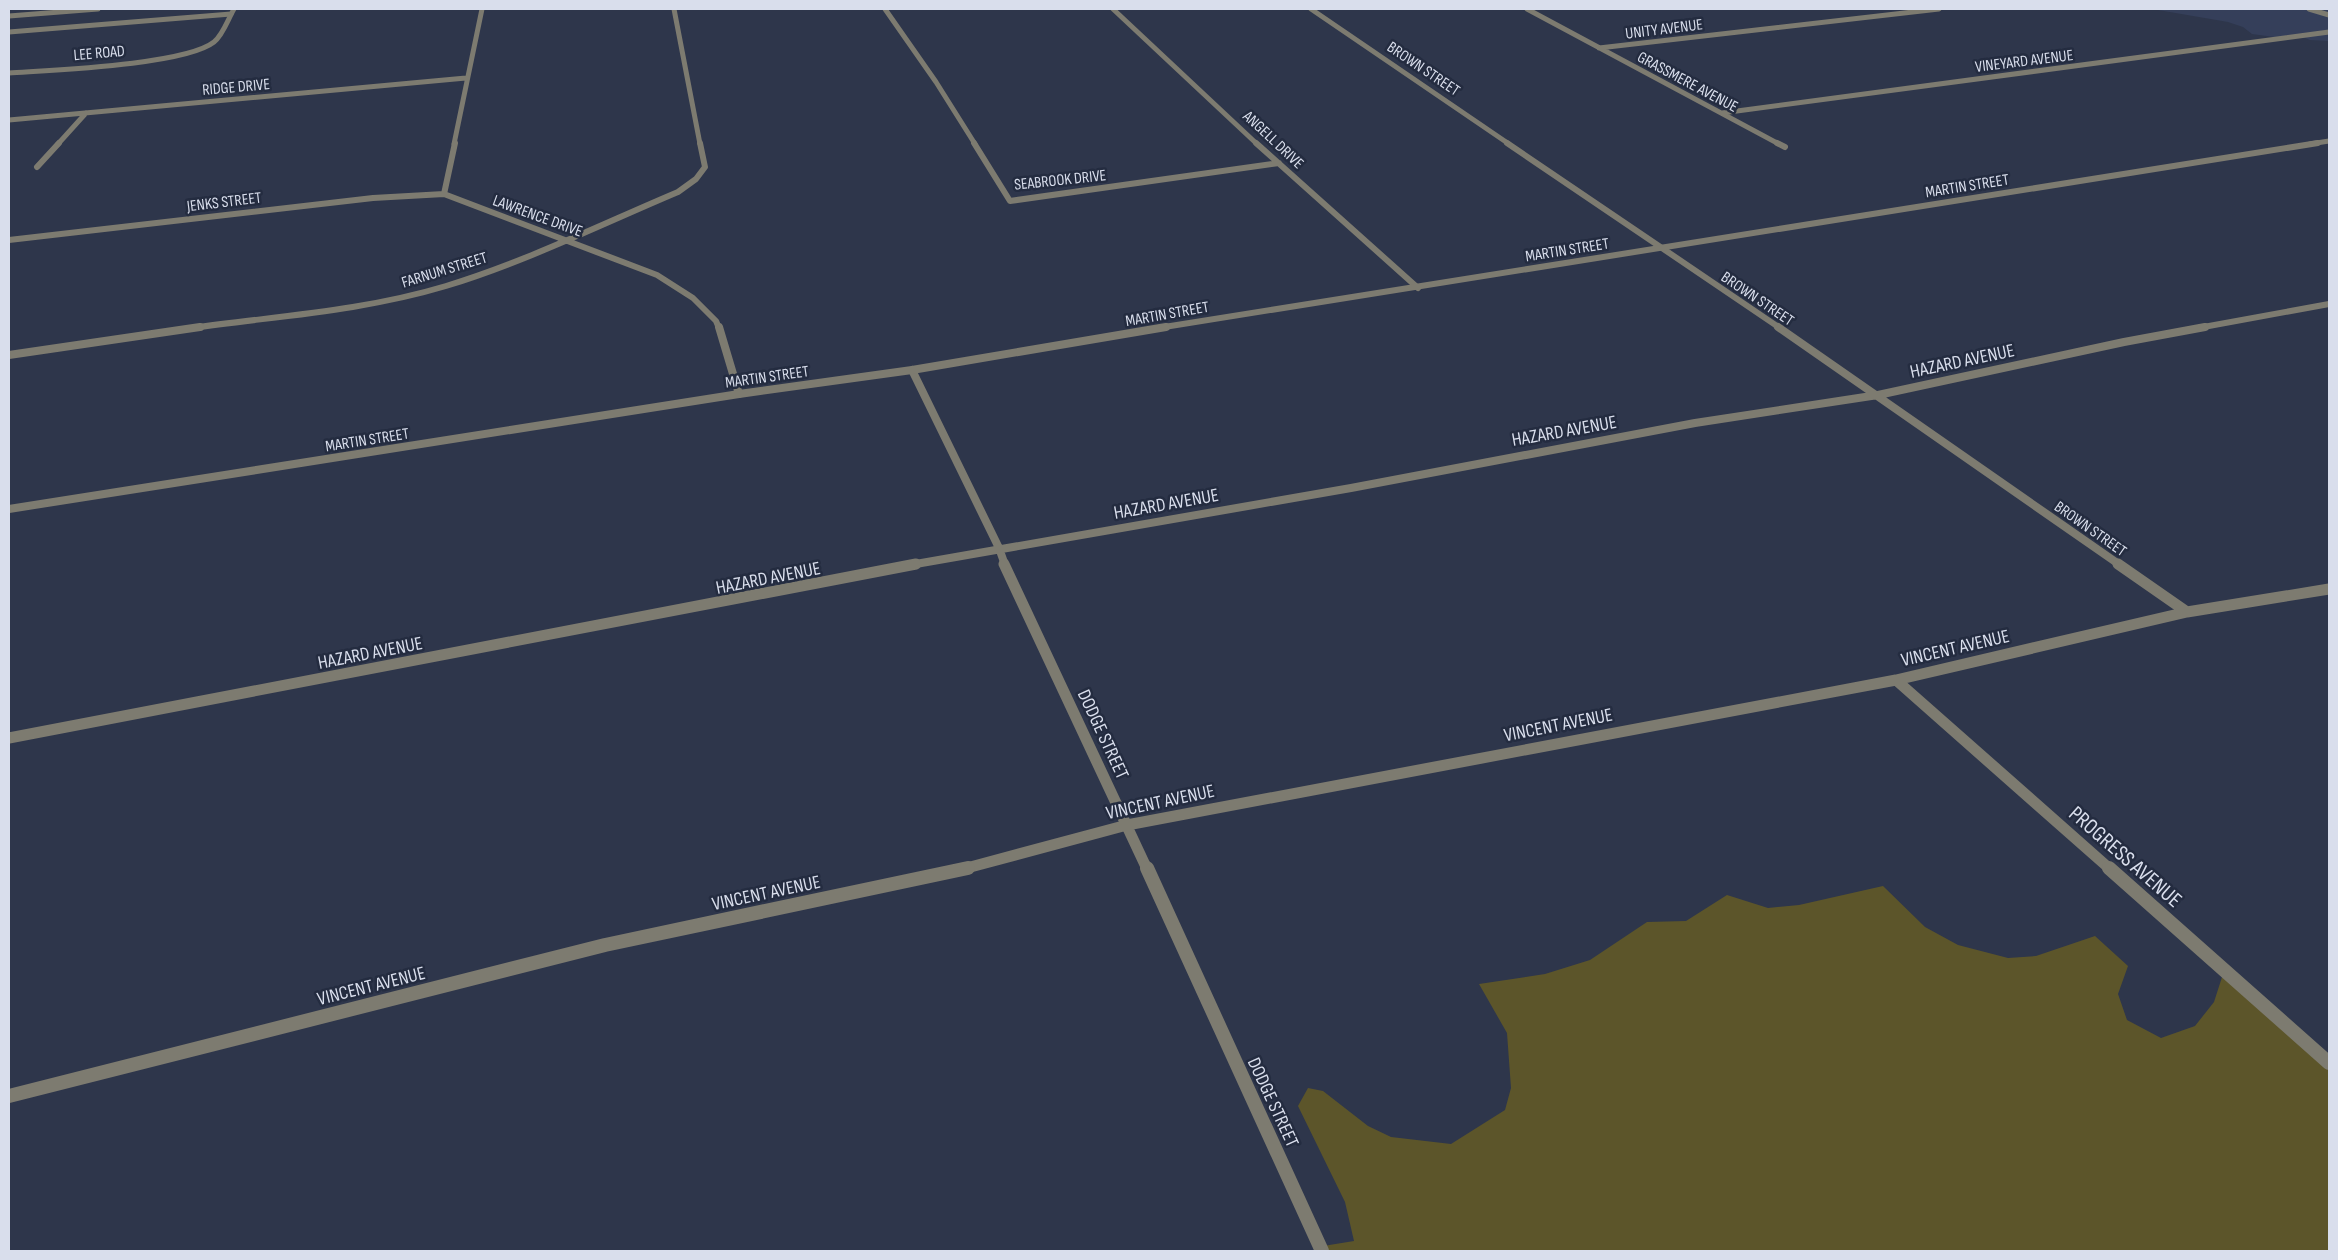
<svg xmlns="http://www.w3.org/2000/svg" width="2338" height="1260" font-family="'Sofia Sans Condensed',sans-serif">
  <style>
    .built { fill: #353f5a }
    .green { fill: #5c552a }
    .lines { fill: none; stroke-linecap: round; stroke-linejoin: round }
    .service { stroke: #7d7b70; stroke-width: 5 }
    .minor-far4 { stroke: #7d7b70; stroke-width: 5 }
    .minor-far3 { stroke: #7d7b70; stroke-width: 6 }
    .minor-far2 { stroke: #7d7b70; stroke-width: 8 }
    .minor-far1 { stroke: #7d7b70; stroke-width: 11 }
    .minor { stroke: #7d7b70; stroke-width: 14 }
    .tertiary-far2 { stroke: #7d7b70; stroke-width: 5 }
    .tertiary-far1 { stroke: #7d7b70; stroke-width: 6 }
    .tertiary { stroke: #7d7b70; stroke-width: 8 }
    .labels { text-anchor: middle; stroke-width: 5; stroke-linejoin: round; paint-order: stroke }
    .far-street-label { font-size: 16px; fill: #d9deec; stroke: #242c40 }
    .street-label { font-size: 19px; fill: #d9deec; stroke: #242c40 }
    .near-street-label { font-size: 22px; fill: #d9deec; stroke: #242c40 }
  </style>
  <rect width="100%" height="100%" fill="#2e364b"/>
  <path class="built" d="M2169,9h160v32l-19,-1 -9,-4 -19,2 -30,-4 -9,-7 -15,-5 -70,-12z"/>
  <path class="green" d="M1883,886l42,41 33,18 50,13 28,-2 59,-20 33,30 -10,28 9,26 34,18 34,-12 19,-24 9,-28 106,95v182h-1011l-1,-4 37,-6 -9,-39 -47,-96 10,-18 15,3 45,35 23,11 60,7 54,-34 6,-22 -4,-55 -28,-49 66,-10 45,-14 57,-38 39,-1 41,-26 41,13 31,-3z"/>
  <g class="lines">
    <path class="service" d="M2309,9l20,6
      M9,16l89,-7
      M9,32l222,-18"/>
    <path class="minor-far4" d="M674,9l26,135
      M885,9l51,73 39,62
      M1113,9l144,135
      M1311,9l198,135
      M1527,9l252,135
      M1599,48l340,-39
      M9,73c42,-3 176,-8 205,-31 9,-7 14,-23 20,-33
      M1722,113l607,-81
      M9,120l457,-42
      M58,144l28,-31
      M454,144l28,-135"/>
    <path class="minor-far3" d="M455,143l-11,51 213,81 36,23 23,23 3,7
      M974,143l36,58 269,-38
      M1256,143l162,145
      M1507,143l273,185
      M1777,143l8,4
      M37,167l22,-24
      M9,240l364,-42 71,-4
      M192,328c85,-12 171,-17 254,-42 79,-24 156,-62 232,-94l18,-13 9,-12 -5,-24
      M2198,328l131,-24"/>
    <path class="minor-far2" d="M719,327l20,67
      M1778,327l342,238
      M9,355l191,-28
      M912,370l87,178 6,17
      M910,565l441,-77 344,-65 183,-28 246,-53 81,-15"/>
    <path class="minor-far1" d="M1004,564l143,305
      M2118,564l69,48
      M1896,680l214,189
      M9,738l907,-174
      M963,869l164,-44 769,-145 291,-68 142,-23"/>
    <path class="minor" d="M1147,868l175,383
      M2109,868l220,195
      M9,1096l596,-151 363,-77"/>
    <path class="tertiary-far2" d="M2310,144l19,-3"/>
    <path class="tertiary-far1" d="M1158,328l1160,-185"/>
    <path class="tertiary" d="M9,509l730,-115 173,-24 254,-43"/>
  </g>
  <g class="labels">
    <g class="far-street-label">
      <text transform="translate(1664 28) rotate(-7)" y="6">UNITY AVENUE</text>
      <text transform="translate(99 52) rotate(-5)" y="6">LEE ROAD</text>
      <text transform="translate(2024 60) rotate(-7)" y="6">VINEYARD AVENUE</text>
      <text transform="translate(1424 68) rotate(34)" y="6">BROWN STREET</text>
      <text transform="translate(1688 81) rotate(28)" y="6">GRASSMERE AVENUE</text>
      <text transform="translate(236 86) rotate(-5)" y="6">RIDGE DRIVE</text>
      <text transform="translate(1274 139) rotate(43)" y="6">ANGELL DRIVE</text>
      <text transform="translate(1060 179) rotate(-6)" y="6">SEABROOK DRIVE</text>
      <text transform="translate(1967 185) rotate(-9)" y="6">MARTIN STREET</text>
      <text transform="translate(224 201) rotate(-7)" y="6">JENKS STREET</text>
      <text transform="translate(538 215) rotate(20)" y="6">LAWRENCE DRIVE</text>
      <text transform="translate(1567 249) rotate(-9)" y="6">MARTIN STREET</text>
      <text transform="translate(444 269) rotate(-17)" y="6">FARNUM STREET</text>
      <text transform="translate(1758 298) rotate(34)" y="6">BROWN STREET</text>
      <text transform="translate(1167 313) rotate(-10)" y="6">MARTIN STREET</text>
      <text transform="translate(767 376) rotate(-8)" y="6">MARTIN STREET</text>
      <text transform="translate(367 439) rotate(-9)" y="6">MARTIN STREET</text>
      <text transform="translate(2091 528) rotate(35)" y="6">BROWN STREET</text>
    </g>
    <g class="street-label">
      <text transform="translate(1962 360) rotate(-12)" y="7">HAZARD AVENUE</text>
      <text transform="translate(1564 430) rotate(-10)" y="7">HAZARD AVENUE</text>
      <text transform="translate(1166 503) rotate(-10)" y="7">HAZARD AVENUE</text>
      <text transform="translate(768 577) rotate(-11)" y="7">HAZARD AVENUE</text>
      <text transform="translate(1955 647) rotate(-13)" y="7">VINCENT AVENUE</text>
      <text transform="translate(370 652) rotate(-11)" y="7">HAZARD AVENUE</text>
      <text transform="translate(1558 724) rotate(-11)" y="7">VINCENT AVENUE</text>
      <text transform="translate(1104 734) rotate(65)" y="7">DODGE STREET</text>
      <text transform="translate(1160 801) rotate(-12)" y="7">VINCENT AVENUE</text>
      <text transform="translate(766 892) rotate(-12)" y="7">VINCENT AVENUE</text>
      <text transform="translate(371 985) rotate(-14)" y="7">VINCENT AVENUE</text>
      <text transform="translate(1274 1102) rotate(65)" y="7">DODGE STREET</text>
    </g>
    <g class="near-street-label">
      <text transform="translate(2126 856) rotate(41)" y="8">PROGRESS AVENUE</text>
    </g>
  </g>
  <rect width="2338" height="1260" fill="none" stroke="#d9deec" stroke-width="20"/>
</svg>
